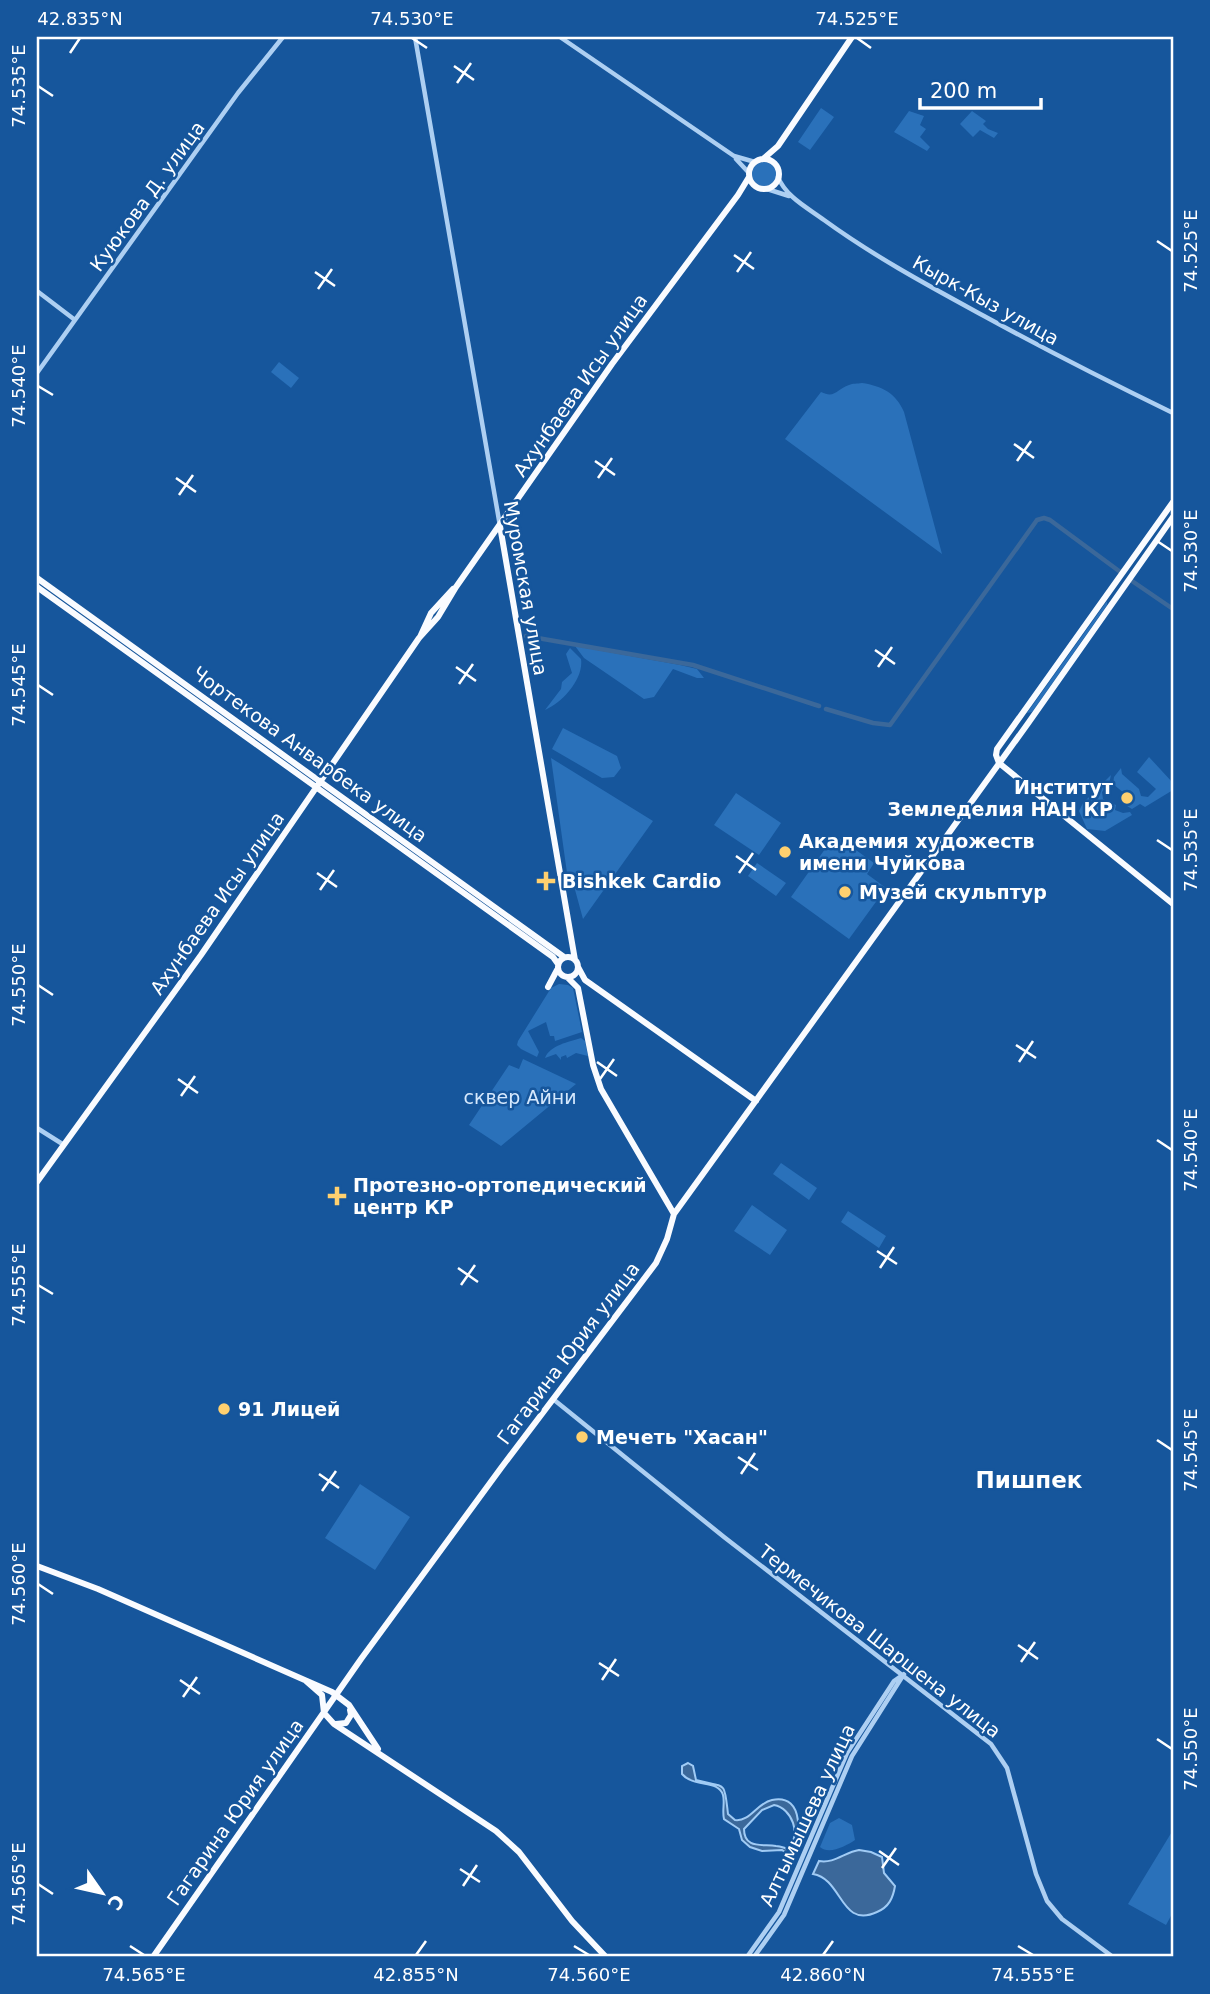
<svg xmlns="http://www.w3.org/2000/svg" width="1210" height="1994" font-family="'DejaVu Sans',sans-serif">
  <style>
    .green { fill: #2a71ba }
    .water { fill: #3b689a; stroke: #a0cbf5; stroke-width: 2; fill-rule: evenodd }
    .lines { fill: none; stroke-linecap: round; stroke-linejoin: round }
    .canal { stroke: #3b689a; stroke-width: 4.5 }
    .minor { stroke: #adcff2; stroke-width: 4.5 }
    .major { stroke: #f9fbff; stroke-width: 6 }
    .ticks { fill: none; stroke: #fff; stroke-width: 2.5 }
    .poi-dot { fill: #ffd06f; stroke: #16569c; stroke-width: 2.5 }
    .labels { text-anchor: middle; stroke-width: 5; stroke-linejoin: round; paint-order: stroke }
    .street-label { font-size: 19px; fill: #fff; stroke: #16569c }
    .poi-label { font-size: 19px; font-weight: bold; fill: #fff; stroke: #16569c; text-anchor: start }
    .park-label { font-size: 19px; fill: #d5e8fd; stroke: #16569c }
    .quarter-label { font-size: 23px; font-weight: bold; fill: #fff; stroke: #16569c }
    .neatline { fill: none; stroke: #fff; stroke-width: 2.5 }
    .ticks-label { font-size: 18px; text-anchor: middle; fill: #fff }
  </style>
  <rect width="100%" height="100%" fill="#16569c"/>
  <path class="green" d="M821,108l13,9 -24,33 -12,-8z
    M909,111l15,5 -4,9 6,4 -6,8 10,10 -3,4 -33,-19z
    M972,111l14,10 -3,3 5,5 10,4 -4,5 -14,-8 -7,7 -13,-13z
    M752 174a12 12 0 1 1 24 0a12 12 0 1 1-24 0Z
    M279,362l20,16 -8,10 -20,-16z
    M862,383c20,3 34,10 42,29l38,142 -157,-115 36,-47c14,7 16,-3 28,-7 4,-2 8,-1 13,-2z
    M1107,601v4l-75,107 -5,1z
    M575,646l105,19 17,4 7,9h-7l-24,-9 -19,28 -10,2 -60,-41z
    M570,648l11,11c3,20 -19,44 -36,51l16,-21 1,-7 10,-9 -6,-19z
    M563,728l54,28 4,12 -7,9 -12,1 -50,-29z
    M1149,757l24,26v7l-28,17 -5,-3 -8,5 -5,-3 3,-8 -17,-14 1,-7 7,-9 1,6 17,15 2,7 7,1 8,-8 -19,-17z
    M551,758l102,63 -70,98 -12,-44 -4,-2z
    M1111,775l-2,9 -7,8 1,7 13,6 -1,5 8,3 7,-1 2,3 -27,16 -18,-2 -8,-18 4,-8z
    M736,793l45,30 -22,32 -45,-30z
    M835,835l39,28 -7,11 19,14 -37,51 -58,-42z
    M757,863l29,20 -10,13 -28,-20z
    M559,984l9,1 5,3 9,44 -27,9 -1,-5h-4l-4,-14 -18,9 11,21 -2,5 -16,-8 -4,-4 1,-4 33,-53z
    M581,1038l4,3 3,15 -12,-3 -9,5 -1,-3 -5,2v3l-5,-6 -11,4c5,-13 24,-16 36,-20z
    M523,1059l53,25 -75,62 -32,-21 40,-60 10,4z
    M781,1163l36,25 -8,12 -36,-26z
    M752,1205l35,25 -17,25 -36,-24z
    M848,1211l38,25 -7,12 -38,-26z
    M360,1484l50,33 -35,53 -50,-32z
    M839,1818l13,7 3,15c-9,6 -26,15 -35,7l10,-24z
    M1173,1830v82l-7,13 -38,-21z"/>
  <path class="water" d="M688,1763l5,3 3,14c31,8 28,0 32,34l7,6c15,2 22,-17 37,-20 34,-7 28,40 20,57l-10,-7 -20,1 -12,-4 -8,-7 -3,-11 -15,-10c-2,-7 1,-17 -1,-24 -5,-16 -29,-7 -41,-21v-8zM774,1805c18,3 28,30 14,44 -4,-1 -7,-3 -12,-3 -14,-2 -32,3 -32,-17l18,-19z
    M859,1850l12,2 11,5 2,16 11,13c-2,12 -6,21 -18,26 -37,17 -34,-33 -64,-38l6,-13c15,3 26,-9 40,-11z"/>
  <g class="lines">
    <path class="canal" d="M1132,581l41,28
      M526,636l167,29 126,41
      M826,709l47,14 17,2 147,-205 7,-2 6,2 69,51"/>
    <path class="minor" d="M415,37l85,489
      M560,37l174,119 21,6
      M736,159l13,14
      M778,177c8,20 30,31 46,43 51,37 105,66 160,96 62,34 125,66 189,97
      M767,189l22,7
      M37,291l38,29
      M37,373l201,-280 45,-56
      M37,1128l27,17
      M553,1399l171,138 267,207 16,24 29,106 11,27 15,18 51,38
      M747,1957l32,-45 68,-159 47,-72 10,-7
      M754,1957l30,-42 68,-159 52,-82"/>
    <path class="major" d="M763,159l15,-13 74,-109
      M749 174a15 15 0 1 1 30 0a15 15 0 1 1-30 0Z
      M500,526l75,434
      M37,578l527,379
      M37,587l516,370 5,7
      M420,637l11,-24 22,-24
      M999,763l-3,-8 1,-6 176,-247
      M999,763l174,141
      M558 967a10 10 0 1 1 20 0a10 10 0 1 1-20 0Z
      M578,967l7,13 171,121
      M568,978l10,10 15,77 8,24 73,125
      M548,987l9,-17
      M37,1182l164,-227 218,-317 19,-21 18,-30 156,-223 126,-169 11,-18
      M37,1566l61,23 234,103 17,13 29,44
      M306,1681l16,14 2,18 10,11 162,107 23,21 53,69 34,36
      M336,1724l10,-1 5,-8 -1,-5
      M153,1957l208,-298 140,-191 155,-205 11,-24 7,-25 355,-492 144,-205"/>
  </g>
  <path class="ticks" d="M412,38l15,10M857,38l14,10M70,53l10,-15M454,66l20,14M457,83l14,-20M38,86l15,10M1157,241l15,10M734,255l20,14M315,272l20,14M737,272l14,-20M318,289l14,-20M38,386l15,9M1014,444l20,14M595,461l20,14M1017,461l14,-20M176,478l20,14M598,478l14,-20M179,495l14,-20M1157,541l15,10M875,650l20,14M456,667l20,14M878,667l14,-20M459,684l14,-20M38,685l15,10M1157,840l15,10M736,856l20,14M317,873l20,14M739,873l14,-20M320,890l14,-20M38,985l15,10M1016,1045l20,13M597,1062l20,14M1019,1062l14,-21M178,1079l20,14M600,1079l14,-20M181,1096l14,-20M1157,1140l15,10M877,1251l20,13M458,1268l20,14M880,1268l14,-21M38,1285l15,9M461,1285l14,-20M1157,1440l15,10M738,1457l20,13M319,1474l20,14M741,1474l14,-21M322,1491l14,-20M38,1584l15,10M1018,1645l20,14M1021,1662l14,-20M599,1663l20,13M180,1680l20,14M602,1680l14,-21M183,1697l14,-20M1157,1739l15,10M879,1851l20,14M882,1868l14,-20M460,1869l20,13M38,1884l15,10M463,1886l14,-21M130,1946l14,9M574,1946l15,9M1018,1946l15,9M416,1955l10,-14M823,1955l10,-14"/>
  <g class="poi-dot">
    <circle cx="1127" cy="798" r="7"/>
    <circle cx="785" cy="852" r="7"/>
    <path d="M542.5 870.5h7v7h7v7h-7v7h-7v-7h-7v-7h7z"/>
    <circle cx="845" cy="892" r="7"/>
    <path d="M333.5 1185.5h7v7h7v7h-7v7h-7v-7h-7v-7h7z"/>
    <circle cx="224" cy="1409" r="7"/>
    <circle cx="582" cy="1437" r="7"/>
  </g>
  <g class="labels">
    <g class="street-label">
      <text transform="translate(147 196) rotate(-54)" y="7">Куюкова Д. улица</text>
      <text transform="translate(986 300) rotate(29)" y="7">Кырк-Кыз улица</text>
      <text transform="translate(580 385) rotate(-55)" y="7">Ахунбаева Исы улица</text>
      <text transform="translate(526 588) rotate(80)" y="7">Муромская улица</text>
      <text transform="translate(310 754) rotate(36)" y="7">Чортекова Анварбека улица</text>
      <text transform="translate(217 903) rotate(-55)" y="7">Ахунбаева Исы улица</text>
      <text transform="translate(568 1353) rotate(-53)" y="7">Гагарина Юрия улица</text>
      <text transform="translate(880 1641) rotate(38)" y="7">Термечикова Шаршена улица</text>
      <text transform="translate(235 1812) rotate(-55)" y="7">Гагарина Юрия улица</text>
      <text transform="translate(807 1815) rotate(-65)" y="7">Алтымышева улица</text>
    </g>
    <g class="poi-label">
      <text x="1113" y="794" text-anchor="end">Институт<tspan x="1113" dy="22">Земледелия НАН КР</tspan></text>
      <text x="799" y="848">Академия художеств<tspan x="799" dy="22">имени Чуйкова</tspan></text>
      <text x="562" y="888">Bishkek Cardio</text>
      <text x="859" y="899">Музей скульптур</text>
      <text x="353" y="1192">Протезно-ортопедический<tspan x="353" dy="22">центр КР</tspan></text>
      <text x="238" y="1416">91 Лицей</text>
      <text x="596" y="1444">Мечеть "Хасан"</text>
    </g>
    <g class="park-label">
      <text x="520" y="1104">сквер Айни</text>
    </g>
    <g class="quarter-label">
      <text x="1029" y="1488">Пишпек</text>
    </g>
  </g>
  <rect width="1210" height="1994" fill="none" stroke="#16569c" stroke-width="77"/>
  <g transform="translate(102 1893) rotate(124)" stroke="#16569c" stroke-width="5" paint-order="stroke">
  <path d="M0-5L12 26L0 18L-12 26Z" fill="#ffffff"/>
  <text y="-10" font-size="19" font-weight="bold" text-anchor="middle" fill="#ffffff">С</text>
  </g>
  <path d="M920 98v10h121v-10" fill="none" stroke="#ffffff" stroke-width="3.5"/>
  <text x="930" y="98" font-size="21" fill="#ffffff" stroke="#16569c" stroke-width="5" paint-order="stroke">200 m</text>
  <rect x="38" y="38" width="1134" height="1917" class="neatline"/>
  <g class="ticks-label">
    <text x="80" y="25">42.835°N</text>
    <text x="412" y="25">74.530°E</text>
    <text x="857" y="25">74.525°E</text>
    <text transform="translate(19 86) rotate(-90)" y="6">74.535°E</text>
    <text transform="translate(1191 251) rotate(-90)" y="6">74.525°E</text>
    <text transform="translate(19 386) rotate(-90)" y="6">74.540°E</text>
    <text transform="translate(1191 551) rotate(-90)" y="6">74.530°E</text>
    <text transform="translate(19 685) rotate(-90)" y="6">74.545°E</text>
    <text transform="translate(1191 850) rotate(-90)" y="6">74.535°E</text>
    <text transform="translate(19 985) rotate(-90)" y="6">74.550°E</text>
    <text transform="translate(1191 1150) rotate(-90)" y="6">74.540°E</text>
    <text transform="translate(19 1285) rotate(-90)" y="6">74.555°E</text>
    <text transform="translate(1191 1450) rotate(-90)" y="6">74.545°E</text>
    <text transform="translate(19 1584) rotate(-90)" y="6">74.560°E</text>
    <text transform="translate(1191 1749) rotate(-90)" y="6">74.550°E</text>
    <text transform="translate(19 1884) rotate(-90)" y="6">74.565°E</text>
    <text x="144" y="1981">74.565°E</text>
    <text x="416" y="1981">42.855°N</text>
    <text x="589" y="1981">74.560°E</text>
    <text x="823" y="1981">42.860°N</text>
    <text x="1033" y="1981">74.555°E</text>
  </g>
</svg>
